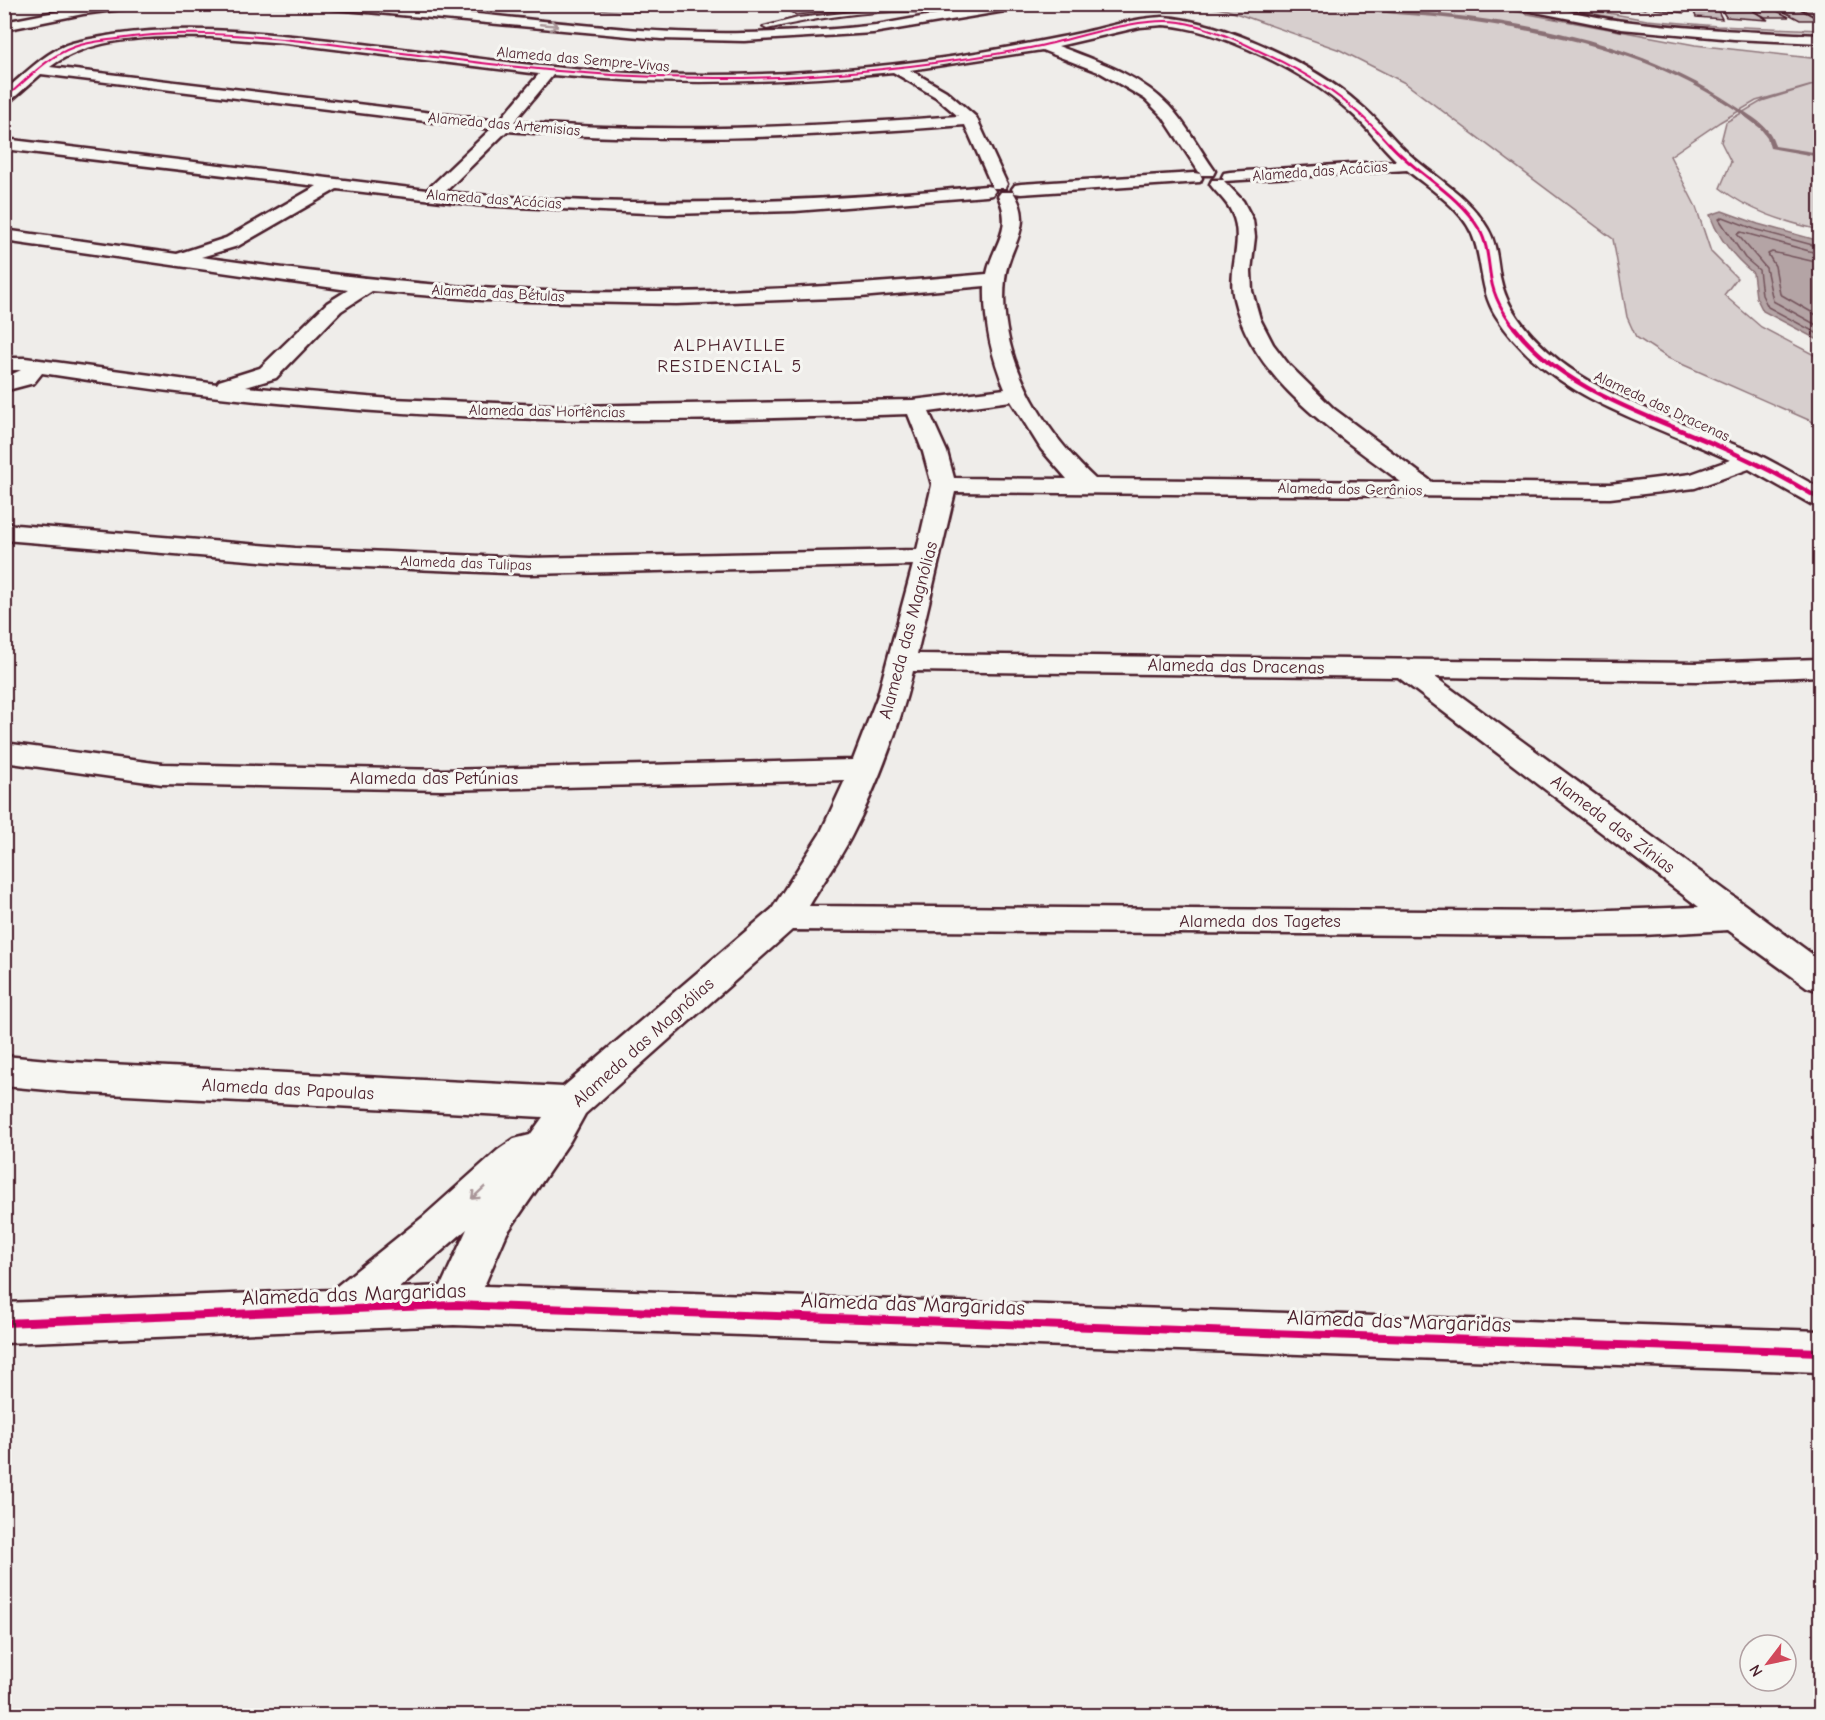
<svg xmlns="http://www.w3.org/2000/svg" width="1825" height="1720" font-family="'Comic Neue',sans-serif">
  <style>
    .green { fill: #d7cfce; stroke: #90777c; stroke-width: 1.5 }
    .water { fill: #b4a4a5; stroke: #8a6f74; stroke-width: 1.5 }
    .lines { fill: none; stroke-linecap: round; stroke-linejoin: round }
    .shore { stroke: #74545c; stroke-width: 1.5 }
    .stream { fill: #8a6f74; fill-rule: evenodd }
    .building { fill: #c6babb; stroke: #4a1f2b; stroke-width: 1.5 }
    .service-casing { stroke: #4a1f2b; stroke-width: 4 }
    .minor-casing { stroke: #4a1f2b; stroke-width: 5 }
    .secondary-casing { stroke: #4a1f2b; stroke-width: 5 }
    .service { fill: #f6f6f2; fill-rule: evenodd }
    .minor { fill: #f6f6f2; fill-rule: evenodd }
    .secondary { fill: #f6f6f2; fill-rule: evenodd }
    .cycleway-far3-casing { stroke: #f6f6f2; stroke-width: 4 }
    .cycleway-far2-casing { stroke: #f6f6f2; stroke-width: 5 }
    .cycleway-far1-casing { stroke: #f6f6f2; stroke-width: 7 }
    .cycleway-casing { stroke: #f6f6f2; stroke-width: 12 }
    .cycleway-far3 { stroke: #d6006c; stroke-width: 2 }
    .cycleway-far2 { stroke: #d6006c; stroke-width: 3 }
    .cycleway-far1 { stroke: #d6006c; stroke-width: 4.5 }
    .cycleway { stroke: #d6006c; stroke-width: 8 }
    .oneway { stroke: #a99598 }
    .labels { text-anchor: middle; stroke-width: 6; stroke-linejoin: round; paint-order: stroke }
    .far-street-label { font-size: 15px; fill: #4a1f2b; stroke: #f6f6f2 }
    .far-quarter-label { font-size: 18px; letter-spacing: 1.5px; fill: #4a1f2b; stroke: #f6f6f2 }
    .street-label { font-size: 18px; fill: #4a1f2b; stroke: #f6f6f2 }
    .near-street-label { font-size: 21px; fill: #4a1f2b; stroke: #f6f6f2 }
  </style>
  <rect width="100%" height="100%" fill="#efedea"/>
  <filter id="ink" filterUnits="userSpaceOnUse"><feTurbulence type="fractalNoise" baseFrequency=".0167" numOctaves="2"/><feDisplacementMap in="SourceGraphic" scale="12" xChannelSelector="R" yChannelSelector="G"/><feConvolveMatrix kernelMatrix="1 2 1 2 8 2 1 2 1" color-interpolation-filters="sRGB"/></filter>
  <g filter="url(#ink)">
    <path class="green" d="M589,5v-1l150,1 -2,2 -117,5 -32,-4z
      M1201,5h279l215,40 125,14v171c-35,-8 -71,-19 -100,-42l11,-26 -10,-20 5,-20 36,-21 58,-18 -64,18 -36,21 -50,34 26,51 15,45 26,26 -13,17 37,32 59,31v67l-152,-67 -32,-21 -9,-20 -14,-78 -208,-156 -65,-33 -113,-40z
      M1551,5h13l83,15 70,6 103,4v6l-57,-2 -118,-10z"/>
    <path class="water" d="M1722,211l36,13 62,17v100l-57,-30 -7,-14 -3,-24c-18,-15 -35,-35 -43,-58z"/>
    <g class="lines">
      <path class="shore" d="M1820,247l-63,-17 -34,-13 -4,2 26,39 14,12 3,25 6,12 52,28
        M1820,254l-79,-22 -4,2 29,34 7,33 47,26
        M1820,263l-48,-11 -4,2 7,12 5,28 40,23"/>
      <path class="stream" d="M1344,4c20,0 40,5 59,7 115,8 234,29 331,94 16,11 37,20 41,41l45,7v4l-50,-9 -3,-11 -7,-9c-88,-71 -198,-95 -307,-109 -36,-5 -75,-3 -109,-15z"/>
    </g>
    <path class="building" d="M758,4h136l1,1 -99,10 -11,-6h-26z
      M1622,4h34l-11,5z
      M1662,4h9l16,3 -3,6 -29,-4z
      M1692,7l25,2 5,10 -26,-2z
      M1777,8l23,1 20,11h-20z
      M1800,8h20v9h-5z
      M1721,9h29l18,11 -42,-3z
      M1752,10h23l14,7h-24z"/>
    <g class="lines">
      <g class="service-casing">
        <path id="service" d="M907,6l31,4 -3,2c-55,-4 -114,5 -168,17l-4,-2 35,-9z"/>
      </g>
      <g class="minor-casing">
        <path id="minor" d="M1163,17c60,4 151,47 196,87 19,15 33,35 51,51 27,24 60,42 78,74 9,15 9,32 12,48 6,31 26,54 49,75 50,45 121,64 181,91 9,4 20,7 29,12 18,9 37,20 55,30l6,4v17l-9,-2 -62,-35 -54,19 -85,10 -655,-6 -38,162 780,9 123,-4v17l-123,5 -262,-4 385,283v31l-13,-4 -79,-57 -85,5 -92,1 -759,-6 -207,184 -15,27 -63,92 -23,53 1336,45v41l-1366,-47 -450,18v-40l328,-13 91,-73 75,-67 16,-11 16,-4 13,-18 -473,-25 -66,-6v-30l66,6 493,25 209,-178 48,-75 25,-54 -403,10 -280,-6 -158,-22v-19l158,21 280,6 411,-10 25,-65 35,-130 -384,9 -234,-10 -291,-24v-16l291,24 234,10 388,-8 15,-65 -9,-33 -15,-38c-143,5 -285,9 -428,3 -147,-6 -293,-21 -438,-44l-8,10 -30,8v-13l17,-8h-17v-12h21l192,26 2,-3 41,-13 67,-65 21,-13 -344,-49v-11l173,24 49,-16 91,-52 -313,-37v-10l423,51 64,-61 -450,-55 -32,28 -5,1v-12c20,-16 38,-36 62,-46 15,-5 31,-7 47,-10 69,-10 137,-4 207,4 110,12 220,31 331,35 110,4 223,-4 331,-22 34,-6 67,-12 99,-19 27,-6 54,-15 82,-16zM1163,25c56,3 144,48 186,86 18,15 31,34 48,50l-167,11 -6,1 -2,4 2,3h-12l-2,4c7,10 17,17 22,29 13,27 -5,57 2,86 19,83 104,135 167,183l-306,-3c-54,-50 -98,-123 -90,-200 3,-33 31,-53 8,-87h-12l-3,4c16,34 -5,47 -11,78 -168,15 -338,24 -507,14 -94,-6 -186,-18 -279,-31l37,-11 99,-57 140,16 191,9 127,-3 191,-15 6,-1 3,-4 -3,-4 -6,-1c-180,18 -361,23 -541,6l62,-61c153,13 305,6 458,-6l26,59 2,4h12l2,-4 -31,-67 -30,-26 -36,-21 132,-20 59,23 44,26 18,18 38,58h12l2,-4c-15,-21 -28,-46 -46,-65 -29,-31 -72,-45 -111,-60l82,-19zM210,37l76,6 253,31 -40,47 -449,-54c41,-32 110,-31 160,-30zM893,72l43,25 22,19c-148,11 -296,18 -444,6l39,-47c114,11 226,8 340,-3zM1407,170c24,20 59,40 68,72 8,26 6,50 21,74 52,82 152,105 234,144l-39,14 -81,10 -178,-2 -98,-73 -45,-44 -16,-21 -13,-25 -8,-28 -1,-20 4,-34 -2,-17 -10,-19 -19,-20zM985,286c-1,37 6,69 20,103l-92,11 -341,6 -181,-7 -145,-12 30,-9 65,-67 31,-20 110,9 194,4 184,-7zM1011,401l30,48 26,30 -113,-1 -7,-26 -18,-40zM913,671l485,6 301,230 -148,5 -742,-6c14,-24 31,-47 43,-71 26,-51 48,-109 61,-164zM467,1229l-26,57 -42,2z
          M1194,173l6,1 2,4 -2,4 -179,12 -6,-1 -3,-4 3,-4 6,-1z"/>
      </g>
      <g class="secondary-casing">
        <path id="secondary" d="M96,4h40l-6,4 -47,6 -79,16v-8z
          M317,4c143,0 284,32 427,29 40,-1 92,-3 132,-8 51,-8 101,-21 153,-21l-6,4 -150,25 -129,8 -83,-2 -338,-31z
          M1510,4c41,0 74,13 113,17 65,8 131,11 197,14v8l-86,-4 -113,-10 -105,-21z"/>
      </g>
      <use href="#service" class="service"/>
      <use href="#minor" class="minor"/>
      <use href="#secondary" class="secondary"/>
      <g class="cycleway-far3-casing">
        <path id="cycleway-far3" d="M4,99c22,-18 42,-42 70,-52 13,-5 28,-6 43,-8 65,-10 130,-4 195,3 66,7 131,17 196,24 97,11 193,15 290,10 78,-5 155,-14 232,-28 43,-8 107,-32 150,-26 26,4 51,15 75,27 55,25 95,50 135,96"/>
      </g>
      <g class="cycleway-far2-casing">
        <path id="cycleway-far2" d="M1389,143c27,31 69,50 90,86 9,15 9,33 12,50 3,18 12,34 24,49"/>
      </g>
      <g class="cycleway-far1-casing">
        <path id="cycleway-far1" d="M1514,327c50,64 132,87 204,119 35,15 69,33 102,53"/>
      </g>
      <g class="cycleway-casing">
        <path id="cycleway" d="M4,1323l450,-18 1366,47"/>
      </g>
      <use href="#cycleway-far3" class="cycleway-far3"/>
      <use href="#cycleway-far2" class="cycleway-far2"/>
      <use href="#cycleway-far1" class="cycleway-far1"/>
      <use href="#cycleway" class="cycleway"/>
    </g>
    <defs><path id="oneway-shaft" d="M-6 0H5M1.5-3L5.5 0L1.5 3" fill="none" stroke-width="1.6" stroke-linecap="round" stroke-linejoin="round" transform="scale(1.5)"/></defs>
    <g class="oneway">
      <use href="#oneway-shaft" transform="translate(549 25) rotate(5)"/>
      <use href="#oneway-shaft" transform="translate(478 1193) rotate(137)"/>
    </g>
  </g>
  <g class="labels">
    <g class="far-street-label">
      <text transform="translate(583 59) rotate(5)" y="5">Alameda das Sempre-Vivas</text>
      <text transform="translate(504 124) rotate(5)" y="5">Alameda das Artemisias</text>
      <text transform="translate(1320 171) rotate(-4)" y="5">Alameda das Acácias</text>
      <text transform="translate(494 199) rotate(4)" y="5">Alameda das Acácias</text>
      <text transform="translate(498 293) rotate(3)" y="5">Alameda das Bétulas</text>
      <text transform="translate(1662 406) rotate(25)" y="5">Alameda das Dracenas</text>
      <text transform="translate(547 411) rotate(1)" y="5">Alameda das Hortências</text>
      <text transform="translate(1350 489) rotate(1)" y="5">Alameda dos Gerânios</text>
      <text transform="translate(466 563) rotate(2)" y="5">Alameda das Tulipas</text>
    </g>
    <g class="far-quarter-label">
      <text x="730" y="351">ALPHAVILLE<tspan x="730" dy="21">RESIDENCIAL 5</tspan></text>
    </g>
    <g class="street-label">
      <text transform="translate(908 630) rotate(-75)" y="6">Alameda das Magnólias</text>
      <text transform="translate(1236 666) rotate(1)" y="6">Alameda das Dracenas</text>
      <text x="434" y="784">Alameda das Petúnias</text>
      <text transform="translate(1613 824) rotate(37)" y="6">Alameda das Zínias</text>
      <text x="1260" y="927">Alameda dos Tagetes</text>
      <text transform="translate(643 1042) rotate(-42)" y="6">Alameda das Magnólias</text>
      <text transform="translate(288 1089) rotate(3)" y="6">Alameda das Papoulas</text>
    </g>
    <g class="near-street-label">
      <text transform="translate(354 1294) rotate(-2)" y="7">Alameda das Margaridas</text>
      <text transform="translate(913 1304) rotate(2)" y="7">Alameda das Margaridas</text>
      <text transform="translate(1399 1321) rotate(2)" y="7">Alameda das Margaridas</text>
    </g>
  </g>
  <rect width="1825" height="1720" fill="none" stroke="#f6f6f2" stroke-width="24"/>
  <rect x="12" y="12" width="1801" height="1696" fill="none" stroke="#4a1f2b" stroke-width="2" filter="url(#ink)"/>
  <g transform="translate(1768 1663) rotate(238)"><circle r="28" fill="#f6f6f2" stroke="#b1a0a2" stroke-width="1.5"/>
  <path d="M0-4.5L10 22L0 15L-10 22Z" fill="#d1495b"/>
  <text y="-9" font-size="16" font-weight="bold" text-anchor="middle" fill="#4a1f2b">N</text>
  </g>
</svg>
